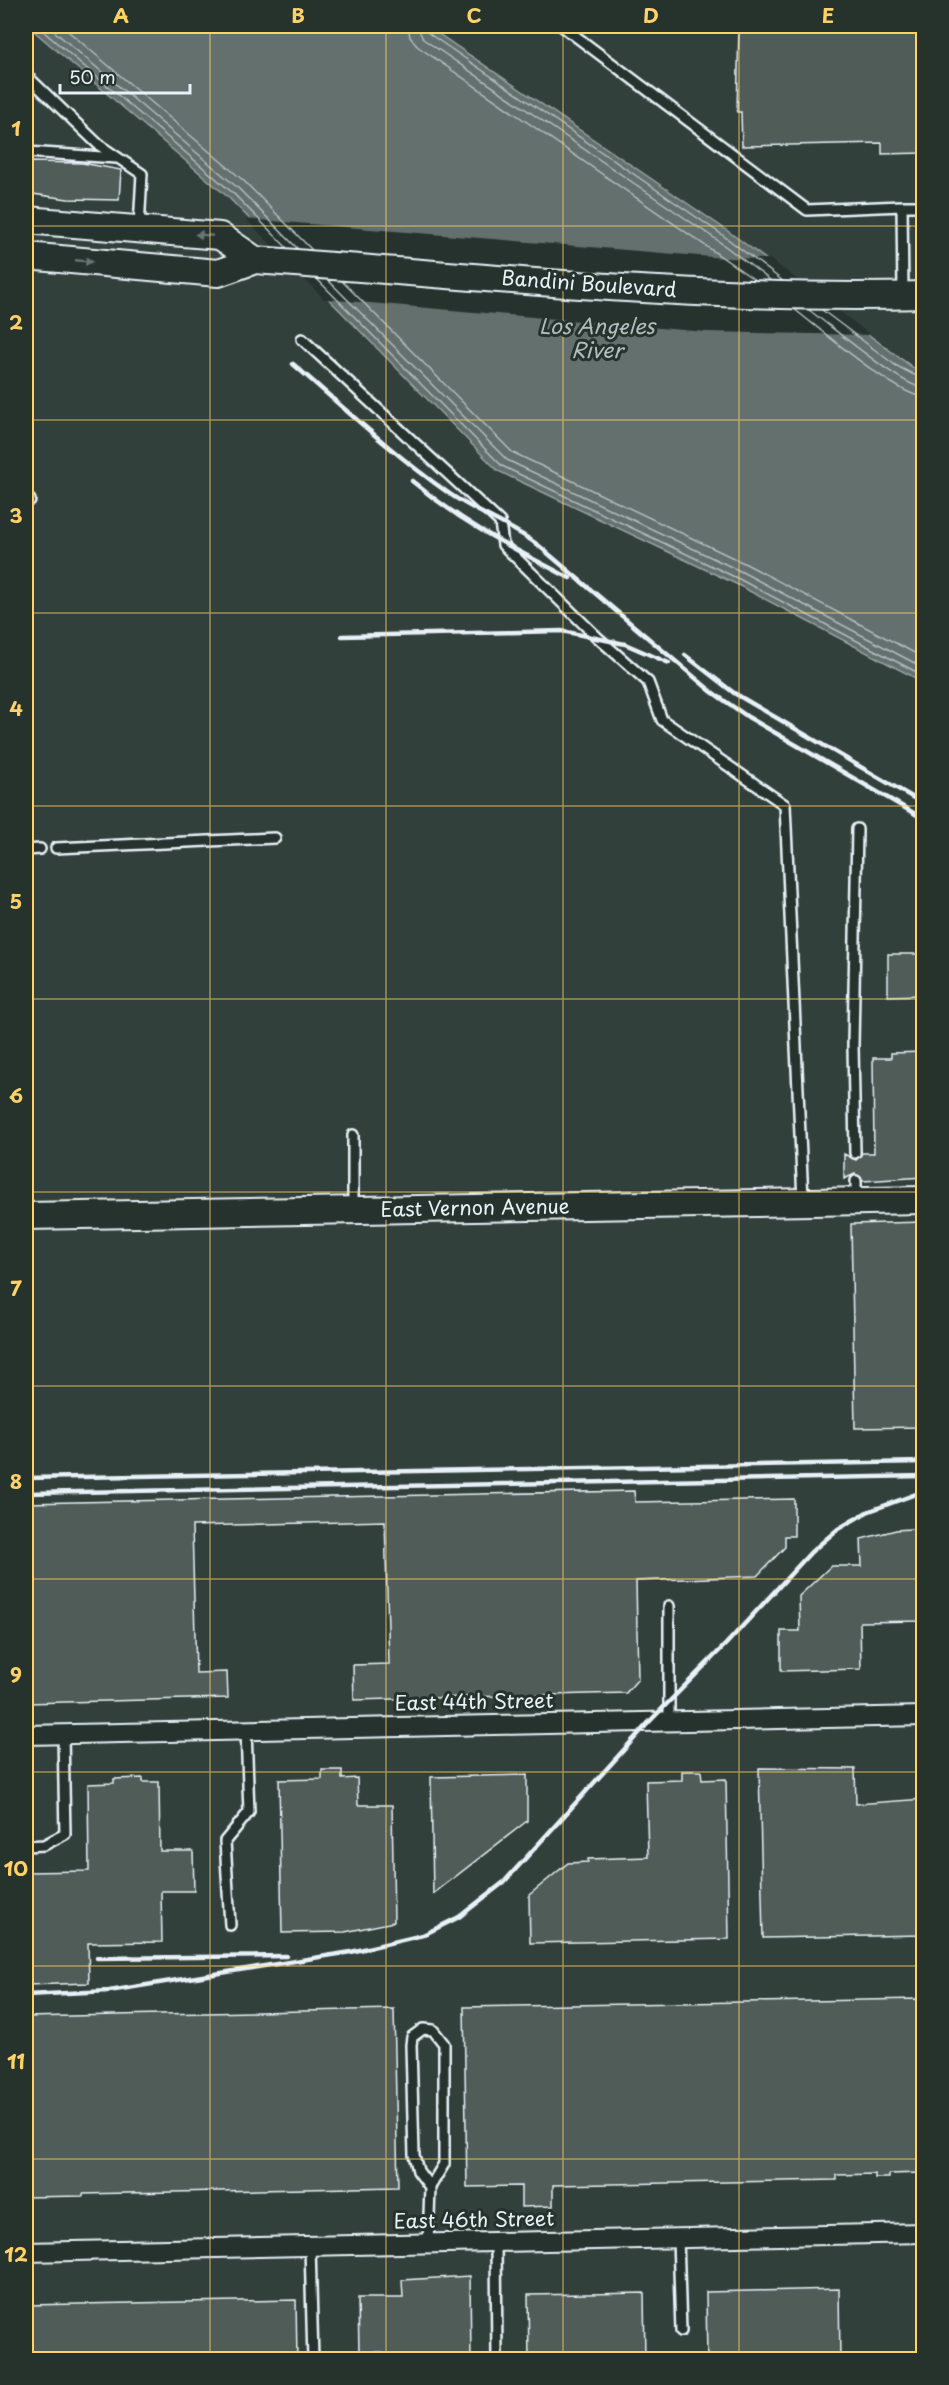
<svg xmlns="http://www.w3.org/2000/svg" width="949" height="2385" font-family="'Playpen Sans',sans-serif">
  <style>
    .built { fill: #333f3a }
    .water { fill: #636f6d; stroke: #98a3a5; stroke-width: 1.5 }
    .pier { fill: #26332d }
    .lines { fill: none; stroke-linecap: round; stroke-linejoin: round }
    .shore { stroke: #b3bdc0; stroke-width: 1.5 }
    .building { fill: #505c59; stroke: #e8f1f8; stroke-width: 1.5 }
    .lane-casing { stroke: #e8f1f8; stroke-width: 14 }
    .street-casing { stroke: #e8f1f8; stroke-width: 22 }
    .secondary-casing { stroke: #e8f1f8; stroke-width: 30 }
    .lane { stroke: #26332d; stroke-width: 9 }
    .street { stroke: #26332d; stroke-width: 18 }
    .secondary { stroke: #26332d; stroke-width: 26 }
    .rail { stroke: #e8f1f8; stroke-width: 4.5 }
    .oneway { fill: #6a7674 }
    .grid { fill: none; stroke: #ffd166; stroke-width: 1.5; stroke-opacity: 0.55 }
    .labels { text-anchor: middle; stroke-width: 6; stroke-linejoin: round; paint-order: stroke }
    .street-label { font-size: 20px; fill: #e8f1f8; stroke: #26332d }
    .water-label { font-size: 21px; font-style: italic; fill: #b3bdc0; stroke: #26332d }
    .neatline { fill: none; stroke: #ffd166; stroke-width: 2 }
    .grid-label { font-size: 20px; text-anchor: middle; font-weight: bold; fill: #ffd166 }
  </style>
  <rect width="100%" height="100%" fill="#26332d"/>
  <filter id="ink" filterUnits="userSpaceOnUse"><feTurbulence type="fractalNoise" baseFrequency=".0167" numOctaves="2"/><feDisplacementMap in="SourceGraphic" scale="12" xChannelSelector="R" yChannelSelector="G"/><feConvolveMatrix kernelMatrix="1 2 1 2 8 2 1 2 1" color-interpolation-filters="sRGB"/></filter>
  <g filter="url(#ink)">
    <path class="built" d="M26,26h897v2333l-897,1z"/>
    <path class="water" d="M28,26h399l298,203 198,146v307l-187,-98 -238,-113 -269,-273z"/>
    <path class="pier" d="M246,219l478,39 46,1 101,76 -165,-3 -382,-33z"/>
    <g class="lines">
      <path class="shore" d="M37,26l196,167 54,55
        M48,26l190,162 60,61
        M62,26l182,155 68,69
        M408,26l2,11 7,9 338,234
        M417,26l6,13 294,201 53,40
        M424,26l4,7 293,201 62,47
        M317,279l185,187 237,113 185,97
        M328,280l179,180 235,112 182,96
        M342,281l170,171 234,112 178,94
        M794,309c25,19 103,87 130,88
        M809,310c22,16 92,76 115,78
        M822,310l73,55 29,15"/>
    </g>
    <path class="building" d="M739,26h185v127l-42,1v-11l-140,3 -1,-34h-4z
      M28,162l54,1 39,7 -2,30 -51,-1 -42,-6z
      M888,954h36v41l-36,1z
      M924,1052v125l-61,4 -8,-7 -11,5v-25l12,6 6,-7h12l-1,-95h18v-5z
      M924,1222v205l-69,1 -4,-204z
      M634,1491l1,11 159,-3v37h-9v11l-28,29 -121,5 2,98 -12,14 -272,7 -1,-35 36,-1 -4,-143 -193,5 4,147 31,-1 1,26 -202,5v-200z
      M924,1528v93l-64,1 1,47 -80,2v-40h19l-1,-35 32,-30h31l-1,-27 35,-9z
      M759,1768l96,1 1,35 68,-5v136l-161,3z
      M322,1770h20v9l15,-1 1,27h34l2,117 -49,10 -63,1 -3,-153 43,-1z
      M682,1771h19l1,9 24,-1 3,160 -199,4 -1,-48 39,-32 20,-1v-3l60,-2 -2,-76 36,-1z
      M527,1775v46l-94,73 -2,-117z
      M143,1778v4h16l1,69h33l1,40h-33l1,51 -74,1 1,40 -63,2v-113l63,-1 -1,-87 26,-1v-4z
      M919,1999l3,174 -33,1v4h-14v-4l-39,1v5l-283,5v21l-32,1v-21l-54,1 -3,-180z
      M394,2009l4,178 -315,7v2l-57,1v-180z
      M470,2276l1,84h-89v-8h-23l-1,-54h45l-1,-18z
      M839,2289l1,71h-133l-1,-68z
      M644,2293l1,67h-116l-1,-65z
      M296,2300l1,60h-271v-55z"/>
    <g class="lines">
      <g class="lane-casing">
        <path id="lane" d="M562,26l245,184 95,-4
          M26,75l73,70 43,29 -3,53
          M27,152l90,6
          M903,293l-1,-87h22
          M302,339l198,183 3,23 94,92 51,45 14,38 123,85 18,395
          M26,500h4
          M56,848l219,-10
          M26,850l14,-1
          M855,1153l-2,-108 4,-216
          M856,1181v17
          M353,1208v-73
          M669,1606v114
          M26,1846l18,-1 21,-11 -2,-100
          M230,1925l-5,-84 24,-29 -3,-82
          M678,2238l3,93
          M496,2242l1,117
          M428,2244l2,-57 14,-23v-120l-11,-14 -10,-1 -11,8 -1,8 3,110 4,16 12,16
          M310,2246l3,114"/>
      </g>
      <g class="street-casing">
        <path id="street" d="M26,1735l898,-19
          M26,2252l898,-19"/>
      </g>
      <g class="secondary-casing">
        <path id="secondary" d="M26,220l194,16 35,24
          M26,256l192,17 37,-13c222,16 446,41 669,35
          M26,1216l898,-16"/>
      </g>
      <use href="#lane" class="lane"/>
      <use href="#street" class="street"/>
      <use href="#secondary" class="secondary"/>
      <path class="rail" d="M293,364c50,43 100,90 154,128 29,21 63,32 91,53l174,147 36,25 176,102
        M412,481c53,44 98,66 158,97
        M342,636l220,-5 63,13 44,19
        M685,655l49,38 190,111
        M26,1478l898,-16
        M26,1493l898,-17
        M97,1958l189,-2
        M26,1995l83,-4 242,-39 72,-17 36,-18 45,-35 146,-161 76,-77 85,-92 27,-23 29,-17 57,-21"/>
    </g>
    <defs><path id="oneway-solid" d="M-6-.8H1V-3.2L6.5 0L1 3.2V.8H-6Z" transform="scale(1.5)"/></defs>
    <g class="oneway">
      <use href="#oneway-solid" transform="translate(204 235) rotate(-175)"/>
      <use href="#oneway-solid" transform="translate(84 261) rotate(5)"/>
    </g>
  </g>
  <path class="grid" d="M210,26v2334M386,26v2334M563,26v2334M739,26v2334M26,226h898M26,420h898M26,613h898M26,806h898M26,999h898M26,1192h898M26,1386h898M26,1579h898M26,1772h898M26,1966h898M26,2159h898"/>
  <g class="labels">
    <g class="street-label">
      <text transform="translate(589 284) rotate(4)" y="7">Bandini Boulevard</text>
      <text transform="translate(475 1208) rotate(-1)" y="7">East Vernon Avenue</text>
      <text transform="translate(474 1702) rotate(-1)" y="7">East 44th Street</text>
      <text transform="translate(474 2220) rotate(-1)" y="7">East 46th Street</text>
    </g>
    <g class="water-label">
      <text x="597" y="334">Los Angeles<tspan x="597" dy="24">River</tspan></text>
    </g>
  </g>
  <rect width="949" height="2385" fill="none" stroke="#26332d" stroke-width="66"/>
  <path d="M60 84v9h130v-9" fill="none" stroke="#e8f1f8" stroke-width="3"/>
  <text x="69" y="84" font-size="18" fill="#e8f1f8" stroke="#26332d" stroke-width="4.5" paint-order="stroke">50 m</text>
  <rect x="33" y="33" width="883" height="2319" class="neatline"/>
  <g class="grid-label">
    <text x="121" y="23">A</text>
    <text x="298" y="23">B</text>
    <text x="474" y="23">C</text>
    <text x="651" y="23">D</text>
    <text x="828" y="23">E</text>
    <text x="16" y="136">1</text>
    <text x="16" y="330">2</text>
    <text x="16" y="523">3</text>
    <text x="16" y="716">4</text>
    <text x="16" y="909">5</text>
    <text x="16" y="1103">6</text>
    <text x="16" y="1296">7</text>
    <text x="16" y="1489">8</text>
    <text x="16" y="1682">9</text>
    <text x="16" y="1876">10</text>
    <text x="16" y="2069">11</text>
    <text x="16" y="2262">12</text>
  </g>
</svg>
